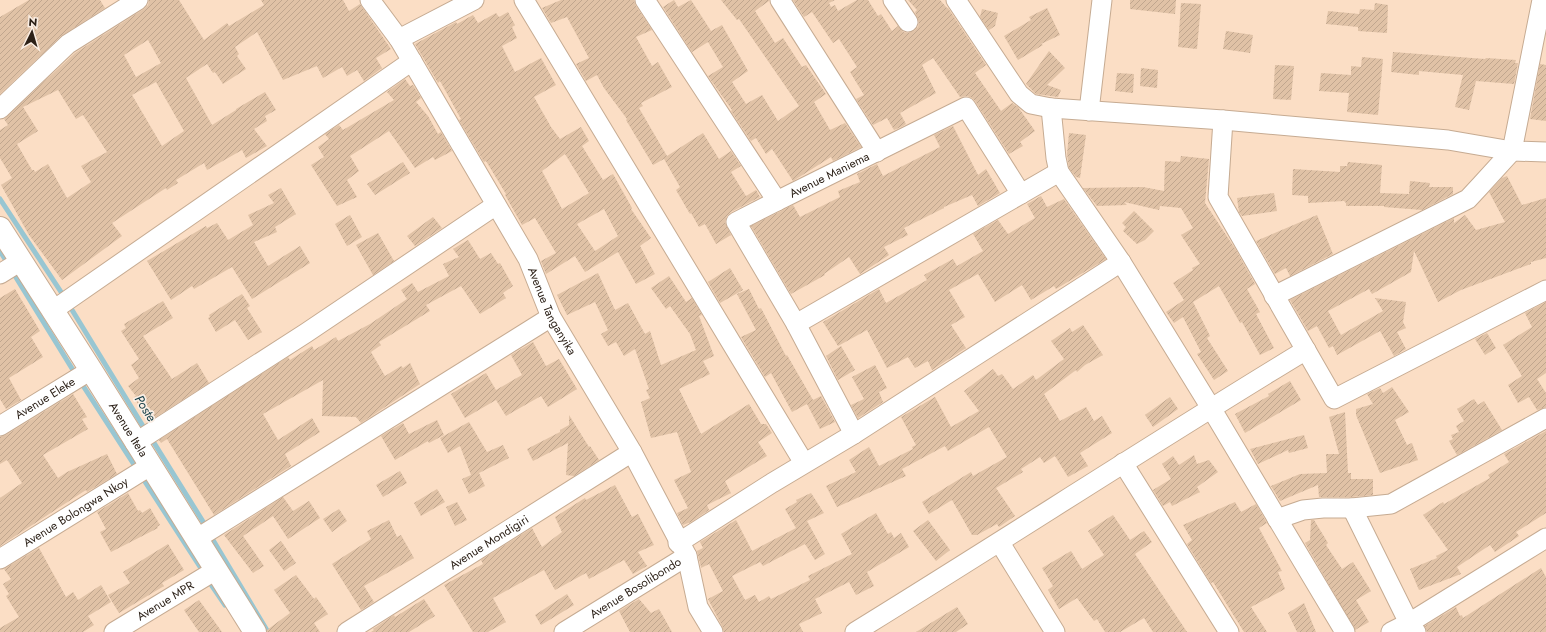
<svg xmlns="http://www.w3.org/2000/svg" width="1546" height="632" font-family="Jost,sans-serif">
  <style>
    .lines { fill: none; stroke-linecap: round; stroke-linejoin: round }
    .stream { stroke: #98c6d2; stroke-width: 5 }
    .building { fill: url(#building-hatch); fill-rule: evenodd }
    .street-casing { stroke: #c6ab92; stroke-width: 21 }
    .secondary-casing { stroke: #c6ab92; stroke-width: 24 }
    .street { stroke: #fff; stroke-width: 19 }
    .secondary { stroke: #fff; stroke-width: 22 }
    .labels { text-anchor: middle; stroke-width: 3.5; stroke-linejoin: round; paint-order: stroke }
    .street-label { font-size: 12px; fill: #2c2118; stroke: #fbefe5 }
    .water-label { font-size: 13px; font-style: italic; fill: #143e47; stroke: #fbefe5 }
  </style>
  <defs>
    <pattern id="building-hatch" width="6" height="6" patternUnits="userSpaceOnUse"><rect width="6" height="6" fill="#e0c2a6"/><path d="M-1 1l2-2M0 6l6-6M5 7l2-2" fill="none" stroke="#c0a68e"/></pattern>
  </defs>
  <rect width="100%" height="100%" fill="#fbdec5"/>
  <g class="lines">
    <path class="stream" d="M0,199l65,99
      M0,251l8,13
      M12,271l64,104
      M69,305l77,126
      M80,381l124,192
      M151,438l56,90
      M210,535l58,97
      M208,580l17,25"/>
  </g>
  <path class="building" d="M29,0h71l5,8 -44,28 -61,58v-77z
    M149,0h30l25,40 23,-17 2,3 35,-21 -3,-5h82l6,11 11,-7 31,45 -15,9 6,10 -18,13 -7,-11 -10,6 -5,-9 -19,11 -6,-12 -34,14 -26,-48 -22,15 4,7 -2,2 9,13 -23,15 -8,-12 -2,1 -6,-9 -21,14 26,47 24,-15v-1l29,-17 11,18 -11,6 2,5 -13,8 13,17 -21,12 -4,-8 -35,20 -3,-7 -28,17 2,3 -11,7 -1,-2 -54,35 10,13 -60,44 -33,-45 -28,-50 11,-7 -12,-20v-28l8,-5 -4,-6 71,-66 69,-44 4,-4zM148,40l13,23 -25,14 -12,-22zM156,82l28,49 -22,15 -30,-51zM58,90l18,29 7,-4 24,37 -26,14 10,16 -24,16 -19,-34 -13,8 -1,-2h-2l-15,-26 21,-13 -15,-24z
    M561,0h73l2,6 16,24 -16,7 16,29 6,-4 14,25 -31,16 2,3 -4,2 28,48 36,-23 16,26 12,-8 10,15 -10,6 15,24 10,-6 4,7 -29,15 -4,4 -2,6 6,13 -15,9 -11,-20 -6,3 -8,-14 -1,1 -14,-24 4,-3 -16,-28 -11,6 -27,-45 1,-1 -23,-31 -7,-13 -11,6 -10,-17 13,-6 -22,-41 -16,6 -9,-15z
    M674,0l4,7 13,-7 20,31 11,-6 26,46 -16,11 14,22 16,-9 16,26 21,-15 -60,-87 -2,1 -16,-20h48v1l-14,10 20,32 8,-5 19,29 4,-2 20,29 -12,8 16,28 15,-7 16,24 -28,14 -2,-4 -38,24 -21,-32 -6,5 -10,-16 -5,3 -20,-30 1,-1 -24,-34 15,-9 -15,-25 -16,10 -29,-45z
    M793,0h42l-6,3 2,4 4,-2 3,6 19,-11h11l10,16 3,-2 11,17 6,-5 5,6 5,1 6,-2 4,-4 1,-5 -4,-10 2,-2 -9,-10h32l7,8h1l38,57 -11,8 26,38 11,-8 6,4 17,24 -15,11 3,4 -14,8 -34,-53 -3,-3 -5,-2 -7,1 -27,-39 -11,7 14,28 -36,20 6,11 -3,2 -9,4 -7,-12 -14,7 -17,-26 8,-4 -14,-23 7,-5 -18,-28 -6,4 -21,-31 -8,5z
    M1130,0h46l-1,14 -45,-5z
    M1181,3l20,1 -4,45 -19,-2z
    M1375,3l13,2 -1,28 -29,-2v-4l-32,-3 2,-13 31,3 1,-5 14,1z
    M1047,8l13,27 -19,9 2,1 -25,15 -14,-24 27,-16 -2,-3z
    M982,9l16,4 -3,13 -6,4 -9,-13z
    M508,12l7,13 -3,2 5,11 -15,8 13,26 26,-14 15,27 -22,12 17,30 9,12 21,-12 8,14 -7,5 21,34 10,-6 19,34 -1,1 20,29 -11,8 15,28 -19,10 -18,-32 -33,20 -10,-16 -29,18 -5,-13 15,-8 -21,-35 -13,7 -17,-30 1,-1 -20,-33 -2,1 -25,-42 2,-1 -21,-38 -2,2 -23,-39 41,-22 1,2 16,-9 5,8 18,-10 3,4zM565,154l24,39 -27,16 -20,-38zM604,209l14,27 -23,15 -18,-27z
    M1226,31l27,4 -3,18 -27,-4z
    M1049,51l16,17 -18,17 14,5 -3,7 -22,-3 -10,-10z
    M1393,52l92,7 1,-1 30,2 -1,3h3l-4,21 -38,-3 -7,29 -14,-3 8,-32 -44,-4v4l-28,-3z
    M1362,57l21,2 -5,56 -31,-3 2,-19 -30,-2 2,-18 30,2v-9l10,1z
    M1540,64l6,1v56l-16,-2z
    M1275,65l19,1 -3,34 -18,-1z
    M1141,68l17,2 -1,18 -17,-2z
    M1117,73l17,1 -1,19 -18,-2z
    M405,79l5,7 3,-1 8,13 -5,4 12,14 10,18 3,-2 11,19 -17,9 -2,-3 -18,11 -26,-37 -39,25 9,15 -12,9 10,17 -20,9 -26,-41 13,-8 -6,-10 11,-8 -4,-5 14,-9 4,5 51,-30 -7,-8z
    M953,126l25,49 8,-6 14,24 -22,13 -6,-11 -28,12v1l-40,20 4,7 -24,12 5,8 -29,19 -11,-17 -25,17 1,1 -34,19 -40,-68 42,-21 7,12 40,-20 -2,-6 22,-9 -3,-8 20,-10 6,12 57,-29 -6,-12z
    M1069,133l17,2 -6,43 -4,-1 -7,-9 -2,-14z
    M1181,156l28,3 -4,44 31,47 19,34 -8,5 13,23 -4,2 18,34 -14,7 -18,-33 -2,1 -21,-37 -26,16 17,34 -3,2 21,33 -14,9 -17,-26 4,-2 -18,-35 -9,6 -8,-11 18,-12 -11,-17 20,-13 -1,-2 8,-4 -19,-29 12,-7 -12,-20 -21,-2 -1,4 -35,-8 3,3 -30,1 -14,-18 60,-1 21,4 1,-30 15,1z
    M403,162l7,11 -35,22 -8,-11z
    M1348,162l34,3 -2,28 29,1 1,-13 20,2 -1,4h24v7l-31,16 -38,-3v-1h-38v-3l-2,-2 -36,2v-7l-16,-1 1,-26 47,3v-6h7z
    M1507,176l15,29 24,-7v60l-15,4v2l-70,26 -23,12 -24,-51 -3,21 -39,22 -3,-5 -41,22 13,24 42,-24 -8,-13 31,4 -3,20 3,6 -9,4 9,17 -12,7 -14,-25 -43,24 -4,-9 -4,2 -12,-22 -9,5 -18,-31 164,-82v5l11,-8 11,15 29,-8 -16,-30 13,-14z
    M281,188l15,26 -21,13 2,5 -23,10 14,24 32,-20 10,17 -58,36 -20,-32 -38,22 -2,-3 -21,14 -24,-39 59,-35 1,2 10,-5 11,17 25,-15 -5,-10 26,-12 -6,-8z
    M1274,193l3,18 -35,5 -3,-4 -2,-14z
    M1041,196l6,11 17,-8 42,60 -50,30 -2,-3 -23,14 -9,-15 -27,17 -17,-28 -29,16 16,27 -14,8 15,23 -34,22 -4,-9 -13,7 -7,-11 -21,11 -20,-38 -29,16 -15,-24 56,-33 7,14 41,-23 -3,-5 29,-16 4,7 26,-15 -10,-17 25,-14 10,14 27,-16 -8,-14z
    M1134,211l20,20 -9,9 -8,4 -14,-13 3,-4 -4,-4z
    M350,215l12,22 -15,9 -12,-22z
    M1317,215l16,39 -43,22 -4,-8 -11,6 -19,-33z
    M433,217l9,11 -27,18 -8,-10z
    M378,233l16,28 -21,14 -17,-30z
    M468,240l12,19 11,-6 7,11 2,-1 13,23 -10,7 3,5 -26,16 -19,-28 -35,19 4,6 -51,31 2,3 -10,7 14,24 16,-10 2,2 7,-5 10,21 -59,39 -5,-6 -34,-1 1,-36 -60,34 15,26 34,-22 8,14 -35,22 6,12 -77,49 -47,-76 -6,4 -2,-3 129,-83 2,3 22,-14 2,4 22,-13 2,4 32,-17 37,-25 -6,-9 11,-7 6,9 31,-16 -6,-12 16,-7 -6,-8z
    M730,268l13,22 -23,13 -12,-21z
    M598,273l17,37 13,-7 17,31 5,-3 11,34 35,-15 -6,-16 -20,-28 -4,3 -15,-21 18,-12 17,26 6,-4 10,17 -3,1 15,40 -11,5 7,13 -31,15 22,45 48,-30 12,20h5l6,9 -14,9 9,14 -42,25 6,12 -24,12 2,5 -18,12 -8,3 -6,-12 11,-5 -14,-28 17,-8 -14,-40 -26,6 -10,-36 9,-4 -4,-8 3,-1 -14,-40 -11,7 -8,-14 -8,4 -7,-12 7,-4 -13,-28 -28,13 -10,-20z
    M15,289l25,42 -9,6 12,20 -34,21 12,22 -15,9 -6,-10v-101z
    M749,289l10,20 2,-1 25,48 1,-1 26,45 8,-4 14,26 -15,7 -13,-25 -15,8 -21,-39 -6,4 -24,-40 15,-7 -19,-36z
    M242,294l8,12 -3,2 15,24 -14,8 -13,-20 -19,12 -8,-14 2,-1 -1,-2z
    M163,301l10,17 -30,18 29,43 25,-16 12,20 -61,39 -14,-25 2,-1 -8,-10 11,-8 -8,-13 8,-6 -18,-28 5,-3 -2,-4z
    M1546,302v71l-9,6 9,14v14l-9,3 -8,-13 -11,6 -10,-18 14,-9 -19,-31 29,-18 -7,-14z
    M1083,325l20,30 -18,10 -8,7 -1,-2 -32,24 16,27 26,-14 8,14 8,-5 10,17 -32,20 8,13 -20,11 -13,-21 -11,7 -4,-6 -19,12 2,3 -27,16 19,28 -16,11 -2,-3 -20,11h-5l-20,-35 -23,14 -7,-12 49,-30 2,4 34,-19 -18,-30 -41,24 -3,-5 -43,23 4,7 -69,31 -11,-21 30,-14 -7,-12 20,-13 10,19 34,-17 -1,-2 4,-2 -15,-28 34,-20 16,30 28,-16 -15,-20 29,-22 5,7 4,-2 11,15 20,-14 3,5 28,-21 -13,-18 19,-13 2,4z
    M1487,333l9,15 -11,7 -10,-16z
    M533,342l13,24 13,-7 18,30 -29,18 -7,-11 -35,20 -10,-16 -31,18 -14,-24 35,-21 10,17 26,-15 -11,-20z
    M841,346l14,24 -17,10 -12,-24z
    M875,365l12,23 -8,4 4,10 -25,16 -7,-13 13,-6 -12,-22z
    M1290,381l11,19 -56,33 -10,-19 34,-18 -1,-2z
    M1392,387l17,25 -14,8 12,25 5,-2 6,17 -38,13 -24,-58v-6l17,-5 -6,-10 13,-6 3,5z
    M73,394l14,23 -5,2 6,10 -45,26 15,23 9,-6 40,-18 10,20 -30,18 -1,-2 -86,56v-48l22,-15 -15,-23 -7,4v-27l6,-2z
    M1170,397l8,12 -25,18 -8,-12z
    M1474,399l4,6 6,-4 18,29 -45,25 -8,-14 4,-2 -2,-4 8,-3 -3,-6 8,-5 -7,-12z
    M1345,412l3,61h3v6h22v16l-22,2h-32l-1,-12 -38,16 -9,-15 29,-12 27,-1 -1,-19h13l-10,-37z
    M569,415l20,32 1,-1 9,14 -25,16 -8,-1 2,-32 -35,18 -6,-12 33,-17v-2l9,-5z
    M437,420l7,15 -15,8 -1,-2 -33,19 -14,-24 22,-13 6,11z
    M469,422l18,30 16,-7 6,13 -30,15 6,13 -16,8 -7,-15 9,-4 -11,-29 -12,7 -8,-15z
    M1546,431v82l-30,19 3,4 -24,16 -5,-7 -33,22 4,7 -42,16 -9,-21 27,-11 -1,-2 12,-6 -25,-35 20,-13 1,2 46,-26 -2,-3 21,-13 -5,-8z
    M1304,435l4,13 -19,5 -1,-3 -30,14 -8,-15z
    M1194,455l3,9 12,-4 9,12 -21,15 3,5 -28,14 -2,-4 -7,4 -10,-16 18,-11 -9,-15 11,-8 6,9z
    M400,471l7,12 -24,14 -7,-12z
    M615,485l17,32 6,-3 16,31 -16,7 9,14 -14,8 -9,-14 -35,19 -3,-6 -31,17 -11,-20 -51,28 13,24 -18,10h-15l-29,-47 39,-21 -2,-4 51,-32 10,19 20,-15 -7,-15 30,-19 1,2z
    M437,489l8,13 -24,14 -7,-13z
    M128,493l10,18 2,-1 2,3 8,-5 10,17 -3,2 1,1 -47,24 -11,-20 6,-3 -9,-17z
    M811,493l13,20 -17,8 18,33 -10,6 -10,-16 -42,22 -3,-4 -28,14 13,24 10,-5 4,7 10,-6 2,3 39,-19 -2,-4 44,-22 -11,-20 35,-21 12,21 3,-2 3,6 7,-5 8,14 -42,25 7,14 -18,9 -7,-13 -34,17 7,14 -23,11 4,8h-79l-2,-6 -14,-27 15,-8 -14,-27 -8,4v-1l-4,-16 6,-3 -3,-6 36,-22 16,31 44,-23 -11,-19 12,-7 -1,-2z
    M283,497l10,14 16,-10 11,17 -32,21 -15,-23 -30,20 21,30 -11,7 -29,-38z
    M457,502l10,18 -12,6 -9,-19z
    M1235,502l6,10 15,-8 11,19 -8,5 23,43 -4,1 7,17 -34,18 16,25h-23l-31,-50 -2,1 -24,-39 5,-4 -9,-15z
    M339,509l8,12 -15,11 -9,-13z
    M1113,515l17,25 14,-9 8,11 -17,12 52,78h-34l-9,-14 -24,14h-15l-8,-13 -3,2 -17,-23 -18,11 -11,-19 5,-4 -11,-18 29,-17 11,18 22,-14 -16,-24z
    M389,520l8,17 4,-2 13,23 -50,28 10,16 -13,8 -29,-46 39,-25 -4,-8z
    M928,520l22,30 -14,11 -23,-30z
    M1311,520h3l14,23 -2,2 16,24 11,-7 18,29 -15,9 13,22 -14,8 -50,-87 5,-3z
    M281,541l15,22 -12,8 -15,-21z
    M168,544l16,26 -22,13 2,3 -45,27 -11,-18 22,-12 -7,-11z
    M39,548l27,49 7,-5 5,8 23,-15 10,17 -23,14 6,9 -11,7h-83v-4l19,-11 -13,-21 3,-2 -6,-10 8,-5 -7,-10z
    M1541,568l5,9v55h-119l-2,-6 31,-19 4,9 2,-1 1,3z
    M296,575l18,24 2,-2 12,17 -14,9 6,9h-53v-2l23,-17 -16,-23z
    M567,594l7,11 -33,20 -6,-10z
    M424,599l11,17 -26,16h-38l3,-2 -1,-1 21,-14 1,2z
    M639,599l12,14 8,-4 13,23h-42l-11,-21z
    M199,600l23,32h-23l-9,-13 -6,-9z
    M1304,603l12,29h-19l-9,-19z
    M957,607l11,17 -12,8h-40z"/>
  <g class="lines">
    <g class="street-casing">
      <g id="street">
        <path id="s1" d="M370,0l29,39 129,220 23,58 81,135 55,104 11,51 15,25"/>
        <path d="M524,0l280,463"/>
        <path id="s2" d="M645,0l132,201 189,-94 55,87 38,-22"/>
        <path d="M780,0l97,152"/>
        <path d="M893,0l15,22"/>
        <path d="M956,0l63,94 12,10 20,4 172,12 225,20 64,11 34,1"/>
        <path d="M399,39l75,-39"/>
        <path d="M1051,108l5,50 3,14 62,90 90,146 134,224"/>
        <path d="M0,109l68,-65 70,-44"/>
        <path d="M1089,111l13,-111"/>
        <path d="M1223,120l-5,77 116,202 212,-109"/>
        <path d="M777,201l-41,21 60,102 58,110"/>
        <path d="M0,274l21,-13"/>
        <path d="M1274,296l194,-97 13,-14 31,-34 30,-151"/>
        <path d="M52,311l360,-250"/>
        <path d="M796,324l225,-130"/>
        <path id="s3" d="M0,426l91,-56"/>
        <path d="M135,443l171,-110 190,-128"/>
        <path d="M1123,463l106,169"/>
        <path d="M1352,508l57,115 7,9"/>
        <path d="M1277,519l26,-9 20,-2h29l39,-4 155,-86"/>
        <path d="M196,539l355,-222"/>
        <path d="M678,543l94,-60 82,-49 267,-172"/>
        <path d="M1000,543l55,89"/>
        <path id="s4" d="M0,559l150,-93"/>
        <path id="s5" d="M114,632l102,-62"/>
        <path id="s6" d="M347,632l285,-180"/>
        <path id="s7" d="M564,632l123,-76"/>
        <path d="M855,632c151,-93 299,-190 451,-282"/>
        <path d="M1391,632l18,-9 137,-85"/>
      </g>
    </g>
    <g class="secondary-casing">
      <g id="secondary">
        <path id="s8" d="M0,228l91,142 164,262"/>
      </g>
    </g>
    <use href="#street" class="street"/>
    <use href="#secondary" class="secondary"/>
  </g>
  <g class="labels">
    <g class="street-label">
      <text dy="4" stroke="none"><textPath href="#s2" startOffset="299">Avenue Maniema</textPath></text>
      <text dy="4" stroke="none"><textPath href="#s1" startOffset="361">Avenue Tanganyika</textPath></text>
      <text dy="4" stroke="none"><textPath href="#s3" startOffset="53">Avenue Eleke</textPath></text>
      <text dy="4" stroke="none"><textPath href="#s8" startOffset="239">Avenue Itela</textPath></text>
      <text dy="4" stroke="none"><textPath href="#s4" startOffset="89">Avenue Bolongwa Nkoy</textPath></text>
      <text dy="4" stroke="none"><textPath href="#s6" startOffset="168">Avenue Mondigiri</textPath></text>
      <text dy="4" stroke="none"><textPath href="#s7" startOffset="84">Avenue Bosolibondo</textPath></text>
      <text dy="4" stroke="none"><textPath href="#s5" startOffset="60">Avenue MPR</textPath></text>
    </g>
    <g class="water-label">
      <text transform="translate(146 408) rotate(58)" y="5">Poste</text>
    </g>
  </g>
  <g transform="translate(32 32) rotate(5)" stroke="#fbefe5" stroke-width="3" paint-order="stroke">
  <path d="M0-3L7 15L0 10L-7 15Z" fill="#2c2118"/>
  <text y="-6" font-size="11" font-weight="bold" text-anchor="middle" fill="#2c2118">N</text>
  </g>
</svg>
